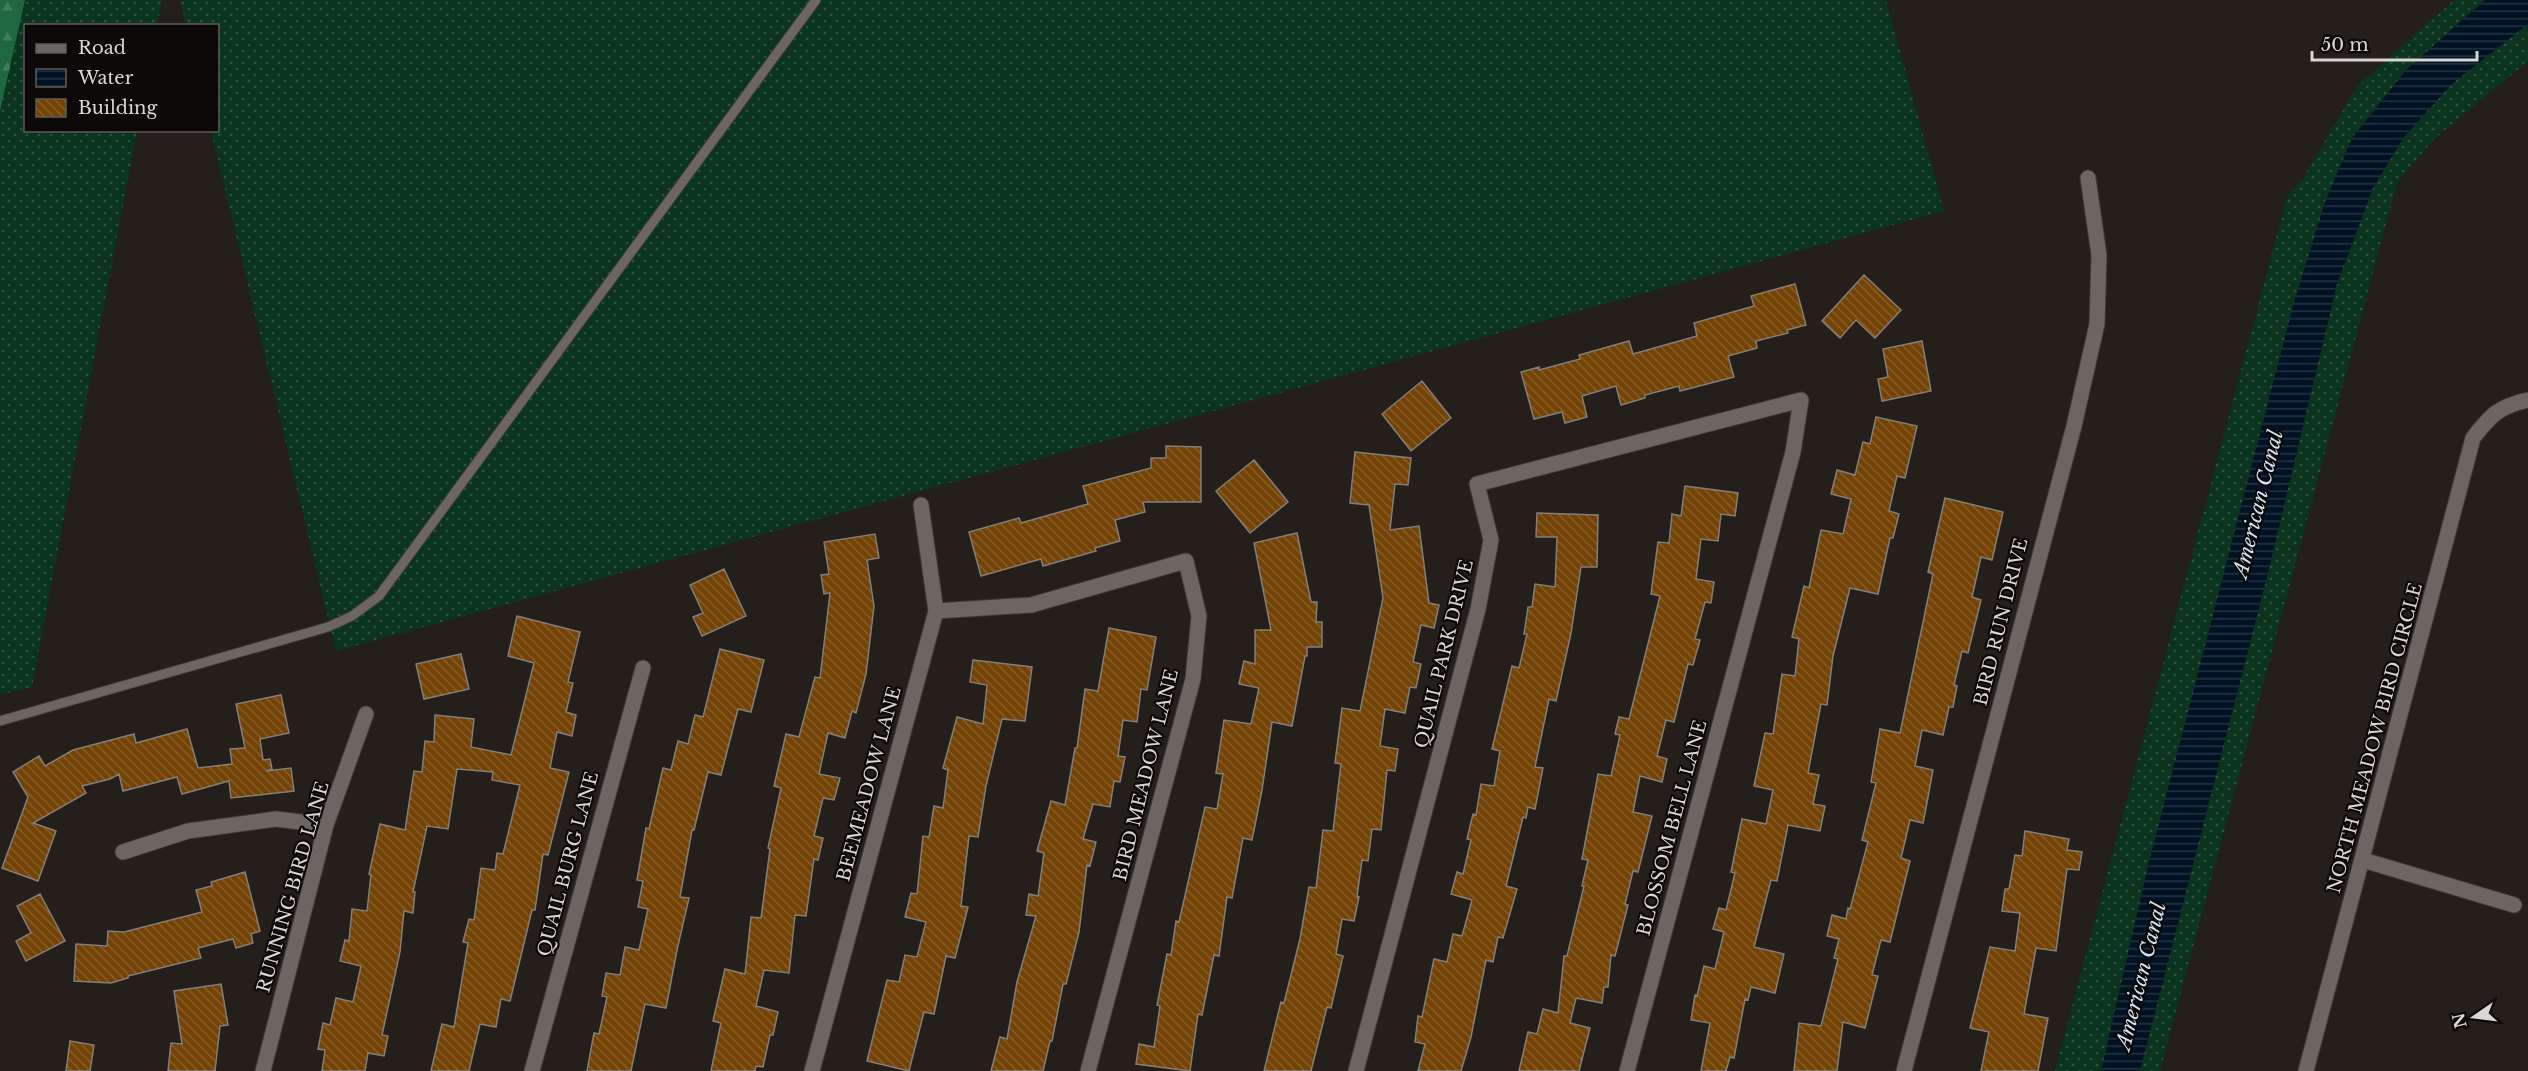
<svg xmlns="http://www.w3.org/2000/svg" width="2528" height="1071" font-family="'Libre Baskerville',serif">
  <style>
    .grass { fill: url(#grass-dots) }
    .forest { fill: url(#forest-firs) }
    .water { fill: url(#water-rules) }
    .building { fill: url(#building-back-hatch); stroke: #847e78; stroke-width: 1.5 }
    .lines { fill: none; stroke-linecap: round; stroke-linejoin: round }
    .service-casing { stroke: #3f3a37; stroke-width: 11 }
    .minor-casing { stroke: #3f3a37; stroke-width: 17 }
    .service { stroke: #6d6561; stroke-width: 9 }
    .minor { stroke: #6d6561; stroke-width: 15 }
    .labels { text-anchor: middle; stroke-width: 4.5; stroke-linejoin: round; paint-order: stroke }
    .street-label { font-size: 18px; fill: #dad6d3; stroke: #0c0908 }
    .water-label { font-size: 20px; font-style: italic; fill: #d1e4f4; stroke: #0c0908 }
  </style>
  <defs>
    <pattern id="grass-dots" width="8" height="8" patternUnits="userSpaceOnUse" patternTransform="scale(1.5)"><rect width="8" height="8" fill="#0a341e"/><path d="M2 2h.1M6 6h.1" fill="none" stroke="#2d513e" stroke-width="1.8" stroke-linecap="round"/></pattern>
    <pattern id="forest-firs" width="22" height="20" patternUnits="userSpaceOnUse" patternTransform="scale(1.5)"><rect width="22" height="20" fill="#1e6741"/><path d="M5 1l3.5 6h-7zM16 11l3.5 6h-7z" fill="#3e7c5c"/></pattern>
    <pattern id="water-rules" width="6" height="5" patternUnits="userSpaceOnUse" patternTransform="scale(1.5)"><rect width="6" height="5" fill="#001123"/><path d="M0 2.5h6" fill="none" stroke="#253342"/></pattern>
    <pattern id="building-back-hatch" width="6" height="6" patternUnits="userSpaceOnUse" patternTransform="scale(1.5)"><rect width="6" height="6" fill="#734305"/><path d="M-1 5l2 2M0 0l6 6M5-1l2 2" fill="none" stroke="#865d29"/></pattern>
  </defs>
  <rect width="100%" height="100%" fill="#251f1b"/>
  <path class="grass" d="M25,0h137l-5,25 -131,1v104l111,1 -105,556 -32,8v-584z
    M180,0h1706l58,211 -1608,440 -125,-520 7,-1v-104l-32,-1z
    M2454,0h74v61l-94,78 -37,44 -237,888h-105l232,-874 15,-17 56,-95z"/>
  <path class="forest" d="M0,0h25l-25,111z"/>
  <path class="water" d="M2485,0h43v24l-75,59 -49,54 -31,51 -36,96 -69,289 -128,498h-39l48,-209 144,-556 32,-104 27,-64 54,-68z"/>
  <path class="building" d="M1864,275l37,35 -26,28 -19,-18 -16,18 -18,-17z
    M1795,284l11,41 -19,5 1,3 -32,8 1,7 -29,8 6,21 -54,14 -1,-5 -34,9v3l-24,7 -5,-19 -34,10 5,21 -22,6 -3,-11 -28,7 -13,-47 18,-5v3l41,-11 -1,-4 50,-14 4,13 64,-18 -3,-13 60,-17 -3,-10z
    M1922,341l9,50 -49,10 -4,-22 10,-2 -5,-28z
    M1422,381l29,37 -40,33 -29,-37z
    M1876,417l41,9 -12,52 -8,-2 -8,35 10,3 -6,24h-3l-12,56 -28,-6 -17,68 -6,49 -6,-1 -13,69 11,2 -6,29 12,2 -5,25 -32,-6 -11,56 -6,-1 -17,67 30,7 -9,39 -24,-6 -3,13 -3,-1 -11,59 -4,-1 -4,14h-25l9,-48 -19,-3 4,-25 2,1 7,-30 11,3 9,-37 -11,-3 6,-21 7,2 9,-37 -4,-1 11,-53 24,5 7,-34 -19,-4 11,-53 8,1 9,-60 13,2 4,-37 -7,-2 12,-51 5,2 12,-58 22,4 8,-35 -20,-5 6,-24 18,5 8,-33 7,2z
    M1166,446l35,1v55h-58l2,10 -30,8 5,21 -25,7 1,3 -53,15 -2,-7 -60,17 -12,-44 50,-14 2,5 67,-19 -5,-18 68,-18v-10h15z
    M1355,452l56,6 -3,27 -13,-1 -5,46 29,-4 10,77 10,2 -5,23 -13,-3 -8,37 8,2 -5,24 -6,-1 -5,26 -20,-4 -5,37 18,3 -3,22 -8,-1 -6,60 -9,-1 -4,32 -6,-1 -5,36 2,1 -5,24 -12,-2 -6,35 7,2 -12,52 -4,-1 -16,64h-47l17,-69 3,1 16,-64 9,-52 7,1 7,-58 10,1 8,-67 -6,-1 7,-55 18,3 23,-113 -14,-93 -19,-2z
    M1254,460l34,42 -38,31 -34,-42z
    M1685,486l53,7 -3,23 -14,-2 -3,27 -17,-2 -5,40 18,3 -3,21 -6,-1 -10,37 5,1 -7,25 -5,-1 -14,58 -8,-2 -9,36 10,3 -5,23 -22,-6 -7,36 19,4 -14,56 -5,-1 -8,33 3,1 -13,51 -4,-1 -3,32h-4l-2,16 -26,-5 -6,25 20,5 -11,43h-60l9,-39 9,2 6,-25 15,4 6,-57h3l17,-70h-2l6,-26 -6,-1 16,-85 13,2 9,-41 -5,-1 4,-17 10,2 31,-123 -9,-2 7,-52 11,1 3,-29 9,2z
    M1945,498l58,14 -11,48 -11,-3 -9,40 9,3 -13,53 -6,-2 -8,34 3,1 -4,21h-4l-6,28 -21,-5 -7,36 18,4 -7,38 -3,15 -13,-3 -9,38 9,3 -20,81 -9,-2 -9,35 6,1 -13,52 -22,-6 -6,49h-43l5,-48 22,3 17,-67 -4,-1 5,-19 -12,-3 5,-21 14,4 2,-11 2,1 18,-67 -6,-2 14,-57 -5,-1 9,-53 20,4 33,-159 -5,-2z
    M1537,513l61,2 -1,52h-16l-10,66 -15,68 -7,-2 -14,68 8,1 -8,41 -7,-2 -2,11 -3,-1 -17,69 11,3 -14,49 -5,-1 -5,25 -7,-2 -15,77 -10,34h-43l7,-27 -10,-2 3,-26 4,1 12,-58 13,3 6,-28 9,2 10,-36 -21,-6 6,-22 6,2 8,-34 -4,-1 6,-25 3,1 5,-31 13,2 6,-35 -8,-2 20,-83 7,2 8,-34h-3l4,-27h4l3,-23 20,3 2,-50h-21z
    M1297,533l14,69h6l-1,20h6v25h-15v9h-2l-13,70 -20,-4 -10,68 -10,50 -9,-2 -11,60 -5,-1 -8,59 -5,-1 -12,60 -4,-1 -8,57 -54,-7 3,-20 15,3 6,-41 -3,-1 10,-51 4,1 5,-34 3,1 26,-115 12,2 6,-35 -7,-1 8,-53 27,4 8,-36 -20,-4 5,-23 11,3v-34h16l-17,-87z
    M875,534l4,24 -12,2 7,46 -8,68 -10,39 -4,-2 -7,27 -17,-5 -9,41 21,4 -6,22 -11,-2 -9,38 9,2 -5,22 -4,-1 -8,57 -11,-1 -6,58 -25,-3 -8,36 22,6 -5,23h-3l-7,32 -7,-1 -1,5h-44l10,-48 -8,-2 12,-52 20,5 6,-57 10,1 9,-69 -2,-1 13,-60 -7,-2 12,-52 13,3 16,-60 5,1 10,-85 -6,1 -3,-19 8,-1 -5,-32z
    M724,569l22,47 -44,20 -9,-19 10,-4 -13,-28z
    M517,616l63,16 -12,50 5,1 -7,29 10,3 -4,21 -15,-4 -7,36 19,4 -21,83 -5,-1 -8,56h-3l-22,91 -9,-2 -5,28 -16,-3 -11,47h-38l11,-47 12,3 14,-84 -5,-1 6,-23 5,1 7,-52 14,2 2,-17 6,1 17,-69 -28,-5 1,-8 -36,-3 -9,60 -21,-3 -14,66h2l-2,21 -9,-2 -4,41 -18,83 6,1 -4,20 -16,-3 -3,18h-43l3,-21 -7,-1 5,-26 7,2 6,-27 17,4 8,-36 -21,-5 5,-21 4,1 3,-32 15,2 4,-36 -2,-1 11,-50 25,6 9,-59 8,1 3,-31 9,1 1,-27 39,4 -3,28 40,8 23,-92 -26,-7z
    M1109,628l47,9 -9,53 -6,-1 -4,33 -14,-2 -5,36 7,1 -5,25 -6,-1 -4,26 -17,-3 -10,35 13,3 -6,24 -3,-1 -8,67 -13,52h-3l-11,57h-2l-7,30h-52l9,-34 7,2 10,-57 19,-66 -10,-1 3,-21 9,2 6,-43 -7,-2 14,-50 14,4 10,-57h2l8,-59 13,2z
    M720,649l44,11 -13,52 -13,-3 -17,66 -13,-3 -14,58h-2l-12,67 9,1 -12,52 -11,58 -21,-4 -14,67h-44l7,-38 5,1 8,-37 -5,-1 4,-23 14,2 5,-28 14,3 9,-41 -10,-2 5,-26 -6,-1 9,-52 3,1 14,-61 8,2 7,-29 10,3 7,-29 8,2z
    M461,654l8,35 -45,10 -8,-35z
    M973,660l59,7 -7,54 -23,-2 -16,67 -8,51 -9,-1 -8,70 7,1 -13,51 -9,-2 -12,58 -10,-2 -15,59 -42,-10 20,-81 12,2 6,-27 12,2 9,-35 -21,-5 6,-24 6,1 6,-58 6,1 5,-31 9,2 5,-38 -5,-2 14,-51 26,7 4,-39 -17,-3z
    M281,695l8,38 -29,6 3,21 7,-1 2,10 -6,2 25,-3 3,23 -63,7 -2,-17 -47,13 -5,-17 -54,14 -4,-17 -9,5 -28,7 4,7 -53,30 23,8 -18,50 -36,-13 26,-71 -15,-25 26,-16 6,10 28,-16 61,-16 2,9 51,-14 11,39 34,-4 -2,-15 15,-1 -9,-44z
    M2025,831l44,8 -2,11 15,2 -3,18 -12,-1 -11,82 -20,-3 -12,66 24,4 -10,53h-57l8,-39 -19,-4 20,-81 25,4 5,-38 -18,-2 3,-22h4l6,-34 7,1z
    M245,872l15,59 -9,3 2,9 -17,5 -3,-9 -35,9 3,10 -73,18v2l-17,5 -37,-2 2,-37 31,2 1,-15 16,1 78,-20 -6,-22 16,-4 -1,-4z
    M40,894l25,47 -39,20 -10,-20 15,-8 -14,-27z
    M221,984l7,41 -8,1 -5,45h-47l3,-28 11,1 -8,-53z
    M70,1041l24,4 -4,26h-24z"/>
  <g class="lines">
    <g class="service-casing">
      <path id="service" d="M0,721l328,-94 24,-11 27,-20 437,-596"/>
    </g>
    <g class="minor-casing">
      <path id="minor" d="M936,611l95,-6 155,-44 13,55 -6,63 -105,392
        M123,852l65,-21 88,-12 50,6
        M2363,860l151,45
        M263,1071l63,-246 40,-111
        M532,1071l111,-403
        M812,1071l124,-460 -15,-106
        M1356,1071l122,-462 13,-69 -14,-56 324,-84 -8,52 -166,619
        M1904,1071l170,-645 23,-102 2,-69 -11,-77
        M2306,1071l167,-633c18,-23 26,-32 55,-38"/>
    </g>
    <use href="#service" class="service"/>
    <use href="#minor" class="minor"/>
  </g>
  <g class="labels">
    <g class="street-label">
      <text transform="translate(2001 622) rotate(-76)" y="6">BIRD RUN DRIVE</text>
      <text transform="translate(1444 654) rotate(-76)" y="6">QUAIL PARK DRIVE</text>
      <text transform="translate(2375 738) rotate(-75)" y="6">NORTH MEADOW BIRD CIRCLE</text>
      <text transform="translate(1146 775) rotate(-76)" y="6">BIRD MEADOW LANE</text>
      <text transform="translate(869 784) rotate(-75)" y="6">BEEMEADOW LANE</text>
      <text transform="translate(1672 828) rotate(-75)" y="6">BLOSSOM BELL LANE</text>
      <text transform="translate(568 864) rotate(-75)" y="6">QUAIL BURG LANE</text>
      <text transform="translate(293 887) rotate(-74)" y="6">RUNNING BIRD LANE</text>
    </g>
    <g class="water-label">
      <text transform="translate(2258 504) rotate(-76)" y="7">American Canal</text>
      <text transform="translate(2141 976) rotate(-76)" y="7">American Canal</text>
    </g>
  </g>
  <rect x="24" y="24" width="195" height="108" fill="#0c0908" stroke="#5e5b59" stroke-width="1.5"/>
  <rect x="36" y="44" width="30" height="9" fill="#6d6561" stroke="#5e5b59" stroke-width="1.5"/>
  <text x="78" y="54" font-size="18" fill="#dad6d3">Road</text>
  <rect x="36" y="69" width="30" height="18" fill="url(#water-rules)" stroke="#5e5b59" stroke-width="1.5"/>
  <text x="78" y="84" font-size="18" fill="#dad6d3">Water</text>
  <rect x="36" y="99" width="30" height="18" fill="url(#building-back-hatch)" stroke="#5e5b59" stroke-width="1.5"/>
  <text x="78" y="114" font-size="18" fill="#dad6d3">Building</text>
  <g transform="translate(2474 1017) rotate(256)" stroke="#0c0908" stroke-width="4.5" paint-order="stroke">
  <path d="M0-4.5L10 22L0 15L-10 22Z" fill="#dad6d3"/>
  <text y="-9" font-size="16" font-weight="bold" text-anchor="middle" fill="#dad6d3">N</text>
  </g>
  <path d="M2312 51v9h165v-9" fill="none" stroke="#dad6d3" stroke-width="3"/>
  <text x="2321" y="51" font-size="18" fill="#dad6d3" stroke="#0c0908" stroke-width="4.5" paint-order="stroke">50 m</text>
</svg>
